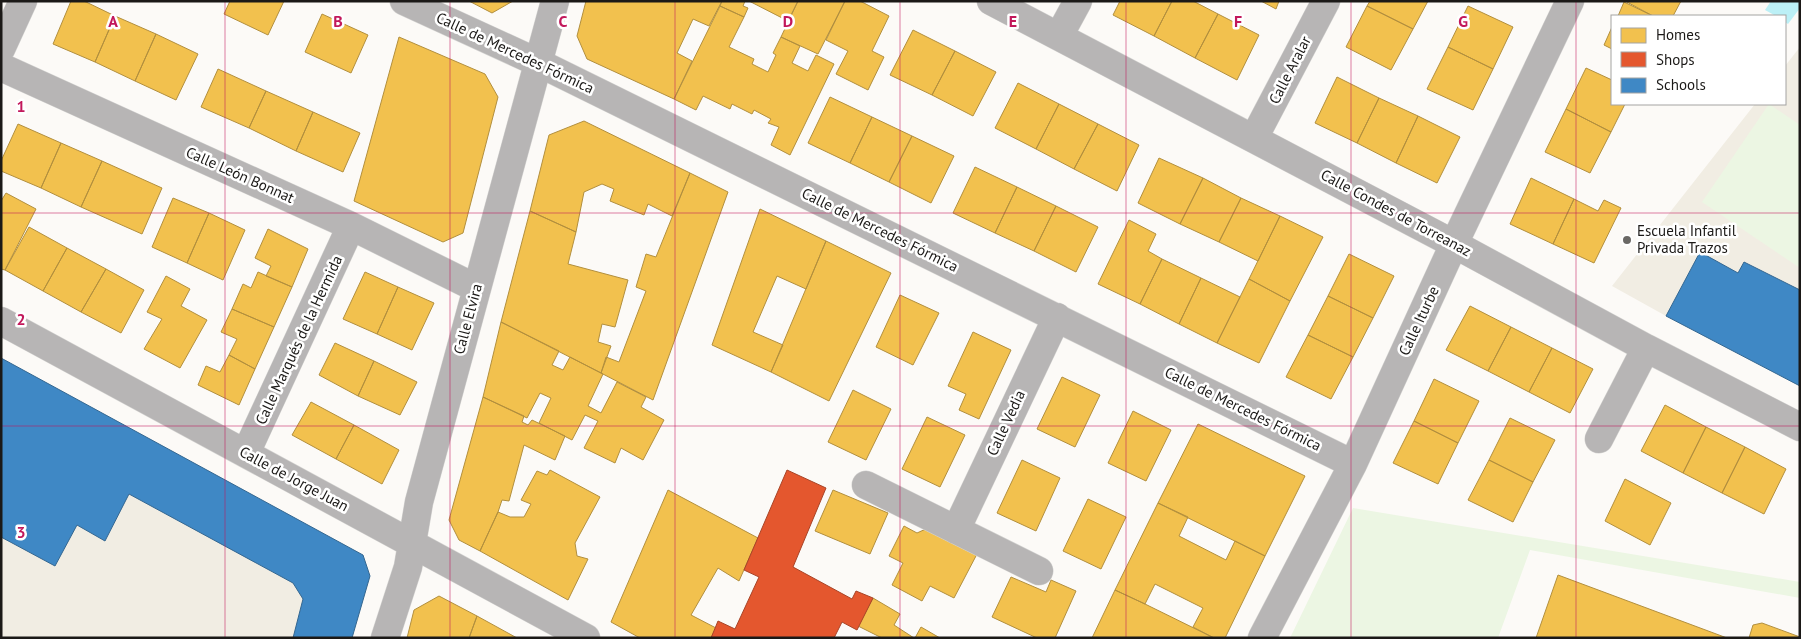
<svg xmlns="http://www.w3.org/2000/svg" width="1801" height="639" font-family="'PT Sans',sans-serif">
  <style>
    .built { fill: #f1ede3 }
    .green { fill: #ecf6e3 }
    .water { fill: #bcf0f6 }
    .homes { fill: #f2c14e; stroke: #b28f3e }
    .shops { fill: #e4572e; stroke: #a84427 }
    .schools { fill: #3f88c5; stroke: #346791 }
    .lines { fill: none; stroke-linecap: round; stroke-linejoin: round }
    .minor-casing { stroke: #d7d6d4; stroke-width: 29 }
    .minor { stroke: #b7b5b5; stroke-width: 28 }
    .grid { fill: none; stroke: #c2185b; stroke-width: 1; stroke-opacity: 0.55 }
    .poi-dot { fill: #6a6865; stroke: #fff; stroke-width: 2 }
    .labels { text-anchor: middle; stroke-width: 5; stroke-linejoin: round; paint-order: stroke }
    .street-label { font-size: 15px; fill: #1b1917; stroke: #fff }
    .poi-label { font-size: 15px; fill: #1b1917; stroke: #fff; text-anchor: start }
    .grid-label { font-size: 16px; text-anchor: middle; font-weight: bold; fill: #c2185b; stroke: #fff; stroke-width: 5; stroke-linejoin: round; paint-order: stroke }
  </style>
  <rect width="100%" height="100%" fill="#fcfaf7"/>
  <path class="built" d="M1800,47v339l-134,-70 -54,-30 143,-182h30v-38z
    M1,358l362,197 7,21 -18,62h-351z"/>
  <path class="green" d="M1769,104l31,21v143l-98,-66z
    M1353,508l447,74v16l-270,-48 -32,88h-208z"/>
  <path class="water" d="M1771,1h29v7l-12,16 -3,-2v-6h-9l-11,-6z"/>
  <path class="homes" d="M71,1h13l31,15 -20,46 -42,-18z
    M230,1h54l-16,34 -44,-21z
    M469,1h44l-21,12z
    M586,1h136l-13,25 -16,-7 -16,34 15,8 -18,38 -87,-40 -10,-23z
    M722,1h23l-2,5 5,2 -4,9 -24,-11z
    M749,1h49l-10,20z
    M798,1h47l-27,53 -37,-17z
    M845,1h15l29,15 -17,35 12,6 -16,33 -32,-16 12,-23 -22,-11z
    M1120,1h52l-18,35 -41,-21z
    M1172,1h21l25,13 -23,44 -41,-22z
    M1261,1h18l-3,8z
    M1370,1h58l-15,28 -46,-23z
    M1625,1h56l-8,15h-20z
    M1624,2l29,14h-35z
    M720,6l24,11 -15,30 25,12 -2,5 16,8 8,-17 -3,-2 8,-16 19,9 -8,17 16,8 8,-16 18,9 -44,91 -19,-10 8,-18 -11,-4 3,-4 -17,-9 -2,4 -20,-10 -2,5 -27,-13 -7,14 -22,-11z
    M1367,6l46,23 -22,41 -45,-23z
    M1468,6l45,21 -20,42 -45,-22z
    M322,14l46,21 -17,38 -46,-21z
    M1218,14l41,21 -22,45 -42,-22z
    M115,16l41,18 -21,47 -40,-19z
    M1612,27v22l-8,-4z
    M913,30l42,21 -23,44 -42,-20z
    M156,34l42,20 -22,46 -41,-19z
    M399,37l86,37 13,23 -35,136 -20,9 -89,-41z
    M1448,47l45,22 -20,41 -46,-21z
    M955,51l41,21 -23,44 -41,-21z
    M1586,68l26,12v24h13l-14,28 -45,-23z
    M218,69l48,22 -17,37 -48,-21z
    M1337,77l42,21 -22,45 -42,-20z
    M1018,83l41,21 -23,45 -41,-21z
    M266,91l47,21 -17,39 -47,-23z
    M830,97l42,20 -22,46 -42,-20z
    M1379,98l39,18 -22,47 -39,-20z
    M1059,104l39,20 -24,45 -38,-20z
    M1566,109l45,23 -21,41 -45,-21z
    M313,112l47,21 -17,39 -47,-21z
    M1418,116l42,21 -23,46 -41,-20z
    M872,117l40,19 -23,46 -39,-19z
    M584,121l106,52 -18,43 -24,-12 -4,11 -34,-14 4,-12 -12,-5 -18,8 -8,40 -46,-21 19,-76z
    M18,124l43,19 -20,45 -40,-17v-10z
    M1098,124l41,21 -22,46 -43,-22z
    M912,136l42,20 -23,47 -42,-21z
    M61,143l41,18 -21,46 -40,-19z
    M1159,158l44,20 -23,46 -42,-21z
    M102,161l60,27 -20,46 -61,-27z
    M975,167l42,20 -22,46 -42,-20z
    M690,173l38,19 -75,208 -52,-27 5,-16 13,5 27,-71 -10,-4 10,-33 10,3z
    M1203,178l38,20 -22,44 -39,-18z
    M1531,178l43,21 -21,45 -43,-20z
    M1017,187l39,19 -22,45 -39,-18z
    M6,193l30,16 -31,61 -4,-1v-68z
    M173,198l36,15 -22,50 -35,-16z
    M1241,198l39,18 -22,45 -39,-19z
    M1574,199l24,12 6,-11 17,8 -27,55 -41,-19z
    M1056,206l42,21 -22,45 -42,-21z
    M760,209l66,32 -20,48 -29,-13 -24,56 30,13 -12,27 -59,-27z
    M530,211l46,21 -8,32 60,16 -13,47 -13,-3 -4,18 13,4 -10,27 -100,-51z
    M209,213l36,17 -22,50 -36,-17z
    M1280,216l43,21 -33,64 -41,-22z
    M1129,220l27,14 -8,17 14,8 -22,45 -42,-20z
    M29,227l38,21 -24,43 -38,-21z
    M268,229l40,20 -16,38 -26,-11 5,-10 -16,-8z
    M826,241l65,32 -62,128 -58,-29z
    M67,248l39,21 -25,43 -38,-21z
    M1349,254l45,22 -21,42 -45,-22z
    M1162,259l39,19 -22,46 -39,-20z
    M106,269l38,21 -23,43 -40,-21z
    M258,272l34,15 -18,40 -42,-18 11,-25 8,4z
    M365,272l33,15 -21,47 -34,-15z
    M166,276l24,13 -9,17 26,14 -27,48 -36,-19 18,-30 -15,-7z
    M1201,278l39,19 -23,46 -38,-19z
    M1249,279l41,22 -31,62 -42,-20z
    M398,287l36,16 -22,47 -35,-16z
    M900,295l39,18 -26,52 -37,-18z
    M1328,296l45,22 -20,39 -45,-22z
    M1470,306l41,21 -23,44 -42,-21z
    M232,309l42,18 -19,42 -26,-14 8,-16 -16,-7z
    M501,322l58,29 -7,14 11,5 7,-13 33,17 -15,32 13,7 16,-31 29,15 -5,10 23,13 -21,40 -22,-12 -6,15 -31,-15 14,-27 -13,-6 -13,25 -33,-17 12,-25 -11,-5 -13,25 -44,-21z
    M1511,327l41,21 -23,44 -41,-21z
    M973,332l38,18 -32,69 -20,-9 7,-16 -18,-8z
    M1308,335l45,22 -22,42 -45,-22z
    M335,343l39,18 -16,35 -39,-21z
    M1552,348l41,21 -23,44 -41,-21z
    M229,355l26,14 -16,36 -41,-20 8,-19 14,6z
    M374,361l43,21 -17,33 -42,-19z
    M1062,377l38,18 -25,52 -38,-18z
    M1434,379l45,22 -21,42 -44,-22z
    M853,390l38,19 -25,51 -38,-18z
    M483,397l41,19 -2,6 6,3 4,-5 33,16 -10,24 -31,-15 -15,56 -7,-1 -4,12 -18,39 -21,-11 -10,-20z
    M311,402l43,23 -18,34 -44,-24z
    M1665,405l41,22 -23,46 -42,-22z
    M1133,411l38,19 -25,51 -38,-18z
    M927,417l38,18 -25,52 -38,-18z
    M1510,418l45,22 -22,42 -44,-22z
    M1414,421l44,22 -20,41 -45,-21z
    M1198,424l107,52 -40,80 -107,-53z
    M354,425l45,25 -17,34 -46,-25z
    M1706,427l39,20 -23,46 -39,-20z
    M1745,447l41,22 -22,45 -42,-21z
    M1022,460l38,18 -24,53 -39,-18z
    M1489,460l44,22 -20,40 -45,-22z
    M550,470l50,27 -25,46 2,13 11,3 -20,41 -88,-49 18,-39 12,5h14l7,-13 -10,-4 16,-29 10,4z
    M1625,479l46,24 -21,42 -45,-24z
    M668,490l90,48 -19,43 -21,-13 -27,47 25,13 -5,10h-71l-29,-16z
    M833,490l55,23 -18,41 -55,-23z
    M1088,499l38,18 -25,52 -38,-18z
    M1158,503l30,14 -9,19 47,24 9,-19 30,15 -40,82h-11l-21,-11 10,-19 -48,-24 -10,20 -30,-14z
    M904,526l13,7 11,-5 49,26 -23,44 -24,-12 -8,15 -30,-16 11,-22 -14,-7z
    M1558,575l169,63h-191z
    M1011,577l35,15 5,-12 25,11 -21,47h-18l-45,-21z
    M1115,590l30,14 69,34h-122z
    M439,596l38,20 -8,22h-62l7,-28z
    M873,598l27,16 -6,11 20,13h-32l-24,-12z
    M477,616l40,22h-48z
    M1762,623l38,14v1h-51l4,-13z
    M921,627l19,11h-25z"/>
  <path class="shops" d="M787,470l39,18 -33,79 59,32 4,-8 17,7 -16,32 -15,-8 -8,16h-123l7,-17 17,8 24,-52 -15,-7z"/>
  <path class="schools" d="M1700,252l38,21 6,-11 56,28v96l-134,-70z
    M1,358l362,197 7,21 -18,62h-59l10,-39 -10,-16 -164,-89 -24,47 -28,-16 -22,41 -54,-29z"/>
  <g class="lines">
    <g class="minor-casing">
      <path id="minor" d="M404,1l135,62 814,401
        M991,1l463,243 192,104 154,79
        M1059,36l19,-35
        M1,49l22,-48
        M1,67l350,159 125,62
        M1254,138l72,-137
        M1,321l585,317
        M1599,439l47,-91
        M246,453l105,-227
        M866,485l173,86
        M956,530l101,-213
        M385,638l23,-71 11,-65 136,-501
        M1262,638l91,-174 101,-220 116,-243"/>
    </g>
    <use href="#minor" class="minor"/>
  </g>
  <path class="grid" d="M225,1v637M450,1v637M675,1v637M900,1v637M1126,1v637M1351,1v637M1576,1v637M1,213h1799M1,426h1799"/>
  <circle class="poi-dot" cx="1627" cy="240" r="5"/>
  <g class="labels">
    <g class="street-label">
      <text transform="translate(515 53) rotate(25)" y="5">Calle de Mercedes Fórmica</text>
      <text transform="translate(1290 70) rotate(-63)" y="5">Calle Aralar</text>
      <text transform="translate(240 175) rotate(24)" y="5">Calle León Bonnat</text>
      <text transform="translate(1396 213) rotate(28)" y="5">Calle Condes de Torreanaz</text>
      <text transform="translate(880 230) rotate(26)" y="5">Calle de Mercedes Fórmica</text>
      <text transform="translate(468 319) rotate(-75)" y="5">Calle Elvira</text>
      <text transform="translate(1419 321) rotate(-65)" y="5">Calle Iturbe</text>
      <text transform="translate(299 340) rotate(-65)" y="5">Calle Marqués de la Hermida</text>
      <text transform="translate(1243 409) rotate(26)" y="5">Calle de Mercedes Fórmica</text>
      <text transform="translate(1006 423) rotate(-65)" y="5">Calle Vedia</text>
      <text transform="translate(294 479) rotate(28)" y="5">Calle de Jorge Juan</text>
    </g>
    <g class="poi-label">
      <text x="1637" y="236">Escuela Infantil<tspan x="1637" dy="17">Privada Trazos</tspan></text>
    </g>
  </g>
  <g class="grid-label">
    <text x="113" y="27">A</text>
    <text x="338" y="27">B</text>
    <text x="563" y="27">C</text>
    <text x="788" y="27">D</text>
    <text x="1013" y="27">E</text>
    <text x="1238" y="27">F</text>
    <text x="1463" y="27">G</text>
    <text x="21" y="112">1</text>
    <text x="21" y="325">2</text>
    <text x="21" y="538">3</text>
  </g>
  <rect width="1801" height="639" fill="none" stroke="#1b1917" stroke-width="5"/>
  <rect x="1611" y="15" width="175" height="90" fill="#ffffff" stroke="#a4a3a2"/>
  <rect x="1621" y="28" width="25" height="15" fill="#f2c14e" stroke="#a4a3a2"/>
  <text x="1656" y="40" font-size="15" fill="#1b1917">Homes</text>
  <rect x="1621" y="52" width="25" height="15" fill="#e4572e" stroke="#a4a3a2"/>
  <text x="1656" y="65" font-size="15" fill="#1b1917">Shops</text>
  <rect x="1621" y="78" width="25" height="15" fill="#3f88c5" stroke="#a4a3a2"/>
  <text x="1656" y="90" font-size="15" fill="#1b1917">Schools</text>
</svg>
